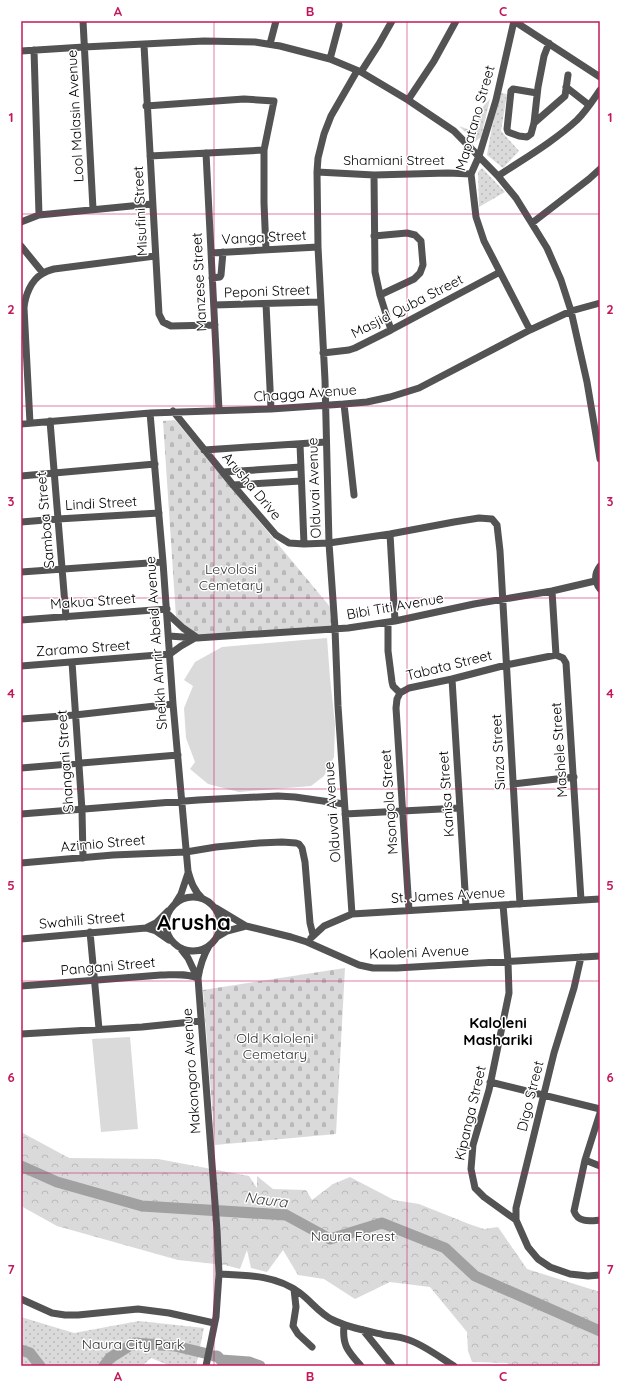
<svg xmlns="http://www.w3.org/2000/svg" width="621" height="1387" font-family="Quicksand,sans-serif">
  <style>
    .green { fill: #dadada }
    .forest { fill: url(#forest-crowns) }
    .cemetery { fill: url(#cemetery-stones) }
    .park { fill: url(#park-dots) }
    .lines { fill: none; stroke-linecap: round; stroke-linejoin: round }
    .river { stroke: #a1a1a1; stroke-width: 11 }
    .minor { stroke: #535353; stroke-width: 7 }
    .grid { fill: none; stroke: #c2185b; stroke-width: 1; stroke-opacity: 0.55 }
    .labels { text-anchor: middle; stroke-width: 3; stroke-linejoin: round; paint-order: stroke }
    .street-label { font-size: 14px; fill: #000; stroke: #fff }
    .park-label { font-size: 14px; fill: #313131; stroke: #fff }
    .neighbourhood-label { font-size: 15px; font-weight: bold; fill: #000; stroke: #fff }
    .water-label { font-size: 15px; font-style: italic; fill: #424242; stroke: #fff }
    .town-label { font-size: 22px; font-weight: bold; fill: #000; stroke: #fff }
    .neatline { fill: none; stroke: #c2185b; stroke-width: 1.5 }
    .grid-label { font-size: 13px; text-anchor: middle; font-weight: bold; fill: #c2185b }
  </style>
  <defs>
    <pattern id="forest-crowns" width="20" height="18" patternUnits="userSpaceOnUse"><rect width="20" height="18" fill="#dadada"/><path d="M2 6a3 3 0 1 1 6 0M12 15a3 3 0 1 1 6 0" fill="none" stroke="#b9b9b9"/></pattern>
    <pattern id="cemetery-stones" width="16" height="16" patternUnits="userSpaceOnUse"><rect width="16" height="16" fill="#dadada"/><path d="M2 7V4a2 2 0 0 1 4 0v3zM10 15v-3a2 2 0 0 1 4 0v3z" fill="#b9b9b9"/></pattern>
    <pattern id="park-dots" width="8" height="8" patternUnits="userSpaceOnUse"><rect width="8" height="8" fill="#dadada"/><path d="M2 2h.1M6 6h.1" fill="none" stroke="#b9b9b9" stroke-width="1.8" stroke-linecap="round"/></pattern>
  </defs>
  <rect width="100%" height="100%" fill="#fff"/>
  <path class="green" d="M327,638l3,40 5,46 -1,33 -10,19 -13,10 -72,6 -31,-8 -18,-15 5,-7 -9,-24 -2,-30 9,-22 -9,-6 11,-18 27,-15z
    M130,1037l8,92 -37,3 -9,-93z"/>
  <path class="forest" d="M21,1132l48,26 89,1 91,17 8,12v-12l16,13 33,1 6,10 21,-16 17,-7 44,23 25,4 50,20 15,5 14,-2 29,42 73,23v74h-90l-3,-3 -35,-1 -4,-11 -1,-19 -37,-45 -40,-5 -35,17 -31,-20 -26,-4 -15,-25 -16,22 -16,-4 -4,-18 -7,19 -15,-4 -47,-5 -121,-34 -36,-20z"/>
  <path class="cemetery" d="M175,420l161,194 1,11 -139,13 -22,-21 -13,-196z
    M345,968l-9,166 -121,11 -12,-155z"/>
  <path class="park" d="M501,93l6,1 -6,37 18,20 -16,17 -16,-13 5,-28z
    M490,99l-9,38 -6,5 -16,-16 14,5 7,-4 -3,-14z
    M482,168l23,24 -26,15 -1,-35z
    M21,1317l53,16 65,-12 65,7 -8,38h-25l-20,-8 -9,8h-121z"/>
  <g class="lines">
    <path class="river" d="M21,1166l36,16 85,24 144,9 44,24 52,-16 63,25 30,28 125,55
      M21,1350l9,3 10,13
      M214,1356h3l4,4 28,2 11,4
      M104,1366l6,-8 24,-15 41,3 29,7"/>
    <path class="minor" d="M83,21l10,188
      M514,21l-18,79 -17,56 -8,18 5,43 8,24 46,89
      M514,21l86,56
      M270,44l6,-23
      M144,45l15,269 4,8 8,4 44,-1
      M34,50l5,165
      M21,51l63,-4 120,-6 51,1 25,4 50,13 31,13 47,28 46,31 44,45 18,22 31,50 14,32 10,31 16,71 13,77
      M330,59l9,-34
      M361,72l18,-28 13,-23
      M566,87l23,18
      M537,93l-24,-4 -2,2 -4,38 1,3 11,4 8,1 4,-3 3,-11 4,-36 6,-31 5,-13
      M408,100l26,-39 22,-40
      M146,106l98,-7 30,2 -10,49v53l2,47
      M534,123l31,-27 3,-21
      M206,153l13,257
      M150,156l114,-6
      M317,172l57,3 74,-2 23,1
      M374,175l1,97 5,23 11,35
      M498,176c27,-18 55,-34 79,-56 9,-9 16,-20 23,-30
      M21,222l18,-7 113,-11
      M532,223l57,-44 11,-10
      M374,236l33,-3 8,2 6,6 2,24 -3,8 -6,6 -34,16
      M21,246l22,27
      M211,253l107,-6
      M212,278l8,-1 1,-2 2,-23
      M266,304l5,105
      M214,305l106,-3
      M323,353l26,-3 6,-2 36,-18 109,-58
      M344,404l10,91
      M173,411l60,74 43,50 13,8 15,1 25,-1 61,-9 64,-12 25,-4 13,1 5,6 3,26 20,353
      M150,413l13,149 10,142 15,167c3,11 6,20 15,28
      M50,421l16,196
      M30,423l-6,-115c1,-12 7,-28 18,-34 4,-3 8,-4 12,-5l101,-13
      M21,424l129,-11 121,-4 73,-5 23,-2 23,-5 29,-9 111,-58 41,-19 29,-8
      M300,444l4,100
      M204,450l122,-8
      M223,472l78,-5
      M21,476l134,-12
      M233,485l68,-4
      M21,522l37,-3 101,-6
      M390,534l5,87
      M600,566c-6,8 -6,15 0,23
      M21,572l142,-10
      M552,591l4,64
      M167,613l16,15 13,9
      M21,620l146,-11
      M388,623v28l4,31 1,4 7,7
      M169,636l28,2 151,-10 47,-7 79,-17 78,-13 43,-10
      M72,662l10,148 1,48
      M21,666l149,-12 11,-8 14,-8
      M452,679l14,228
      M21,719l54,-4 98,-11
      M21,768l157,-13
      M513,784l61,-7
      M21,814l177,-14 80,-4 17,1 49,7
      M345,814l115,-6
      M21,863l92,-8 73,-3 30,-5 43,-4 23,-1 14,1 3,1 3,4 3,14 5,61 3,12
      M166 924a27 27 0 1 1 54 0a27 27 0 1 1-54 0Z
      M176,902l5,-8 7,-21
      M503,905l5,57 1,31 -20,97 -16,55 -2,24 4,19 9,9 32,23 12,27 10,12 12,8 20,7 18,2 12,-1
      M216,908l30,18 45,11 16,5 52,23 14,3h24l203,-12
      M409,910l-13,-202 1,-9 3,-6 9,-5 43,-9 54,-14 50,-10 7,3 3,5 15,237
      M352,914l-14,-208 -3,-77 -6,-86 -4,-163 -7,-133 -1,-75 1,-14 6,-24 7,-18 26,-45
      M146,928l10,-5 12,-12
      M90,932l9,97
      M217,937l10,-6 19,-5
      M311,938l13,-12 28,-12 248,-15
      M21,939l125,-11 10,3 13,9
      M181,949l7,9 9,19
      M21,986l140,-11c12,0 25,-2 37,3
      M21,1034l121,-7 59,-6
      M490,1082l110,27
      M600,1113l-15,47 -11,51c4,12 16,10 26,9
      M585,1160l15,6
      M516,1220v-12l38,-155 20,-65 7,-31
      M219,1274c27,1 58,1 81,19 11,8 20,21 33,27 16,8 35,11 52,15 8,1 17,2 24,5 13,4 32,18 45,26
      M294,1289l2,18 -3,19 5,8 14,13
      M21,1299l31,14 13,2h13l60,-6 31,4 45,10
      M344,1325c-2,21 4,26 17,41
      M363,1330l29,36
      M206,1366l10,-49 3,-43 -2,-44 -19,-252c2,-12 5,-22 11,-32"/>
  </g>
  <path class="grid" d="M214,21v1345M407,21v1345M21,214h579M21,406h579M21,598h579M21,789h579M21,981h579M21,1173h579"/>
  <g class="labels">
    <g class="street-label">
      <text transform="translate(75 116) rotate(-93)" y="5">Lool Malasin Avenue</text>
      <text transform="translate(475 118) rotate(-74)" y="5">Mapatano Street</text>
      <text x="394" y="165">Shamiani Street</text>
      <text transform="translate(140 211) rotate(-93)" y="5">Misufini Street</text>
      <text transform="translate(264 237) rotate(-3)" y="5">Vanga Street</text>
      <text transform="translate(199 282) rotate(-93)" y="5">Manzese Street</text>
      <text transform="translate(267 291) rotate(-2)" y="5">Peponi Street</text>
      <text transform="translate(407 306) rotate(-27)" y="5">Masjid Quba Street</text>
      <text transform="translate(305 393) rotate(-4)" y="5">Chagga Avenue</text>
      <text transform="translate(252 486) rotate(50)" y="5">Arusha Drive</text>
      <text transform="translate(314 488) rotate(-92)" y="5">Olduvai Avenue</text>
      <text transform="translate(101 503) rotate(-3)" y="5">Lindi Street</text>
      <text transform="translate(45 520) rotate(-95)" y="5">Sambaa Street</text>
      <text transform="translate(93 601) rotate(-4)" y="5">Makua Street</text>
      <text transform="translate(395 606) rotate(-10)" y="5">Bibi Titi Avenue</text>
      <text transform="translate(156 643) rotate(-94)" y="5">Sheikh Amrir Abeid Avenue</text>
      <text transform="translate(83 648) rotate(-4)" y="5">Zaramo Street</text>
      <text transform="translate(449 665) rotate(-14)" y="5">Tabata Street</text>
      <text transform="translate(559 750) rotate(-94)" y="5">Mashele Street</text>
      <text transform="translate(498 752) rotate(-93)" y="5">Sinza Street</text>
      <text transform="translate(65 761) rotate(-94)" y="5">Shangani Street</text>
      <text transform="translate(446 794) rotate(-94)" y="5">Kanisa Street</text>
      <text transform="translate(389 802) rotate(-94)" y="5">Msongola Street</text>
      <text transform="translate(332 812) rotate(-94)" y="5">Olduvai Avenue</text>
      <text transform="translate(103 843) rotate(-5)" y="5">Azimio Street</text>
      <text transform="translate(448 895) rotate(-3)" y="5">St. James Avenue</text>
      <text transform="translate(82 920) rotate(-5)" y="5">Swahili Street</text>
      <text transform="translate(419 952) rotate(-2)" y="5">Kaoleni Avenue</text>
      <text transform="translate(108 966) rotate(-5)" y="5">Pangani Street</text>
      <text transform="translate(191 1071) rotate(-94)" y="5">Makongoro Avenue</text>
      <text transform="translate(530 1096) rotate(-76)" y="5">Digo Street</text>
      <text transform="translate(470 1113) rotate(-77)" y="5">Kipanga Street</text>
    </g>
    <g class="park-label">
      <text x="231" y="574">Levolosi<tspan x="231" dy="16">Cemetary</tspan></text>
      <text x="275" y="1043">Old Kaloleni<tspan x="275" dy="16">Cemetary</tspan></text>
      <text x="353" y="1241">Naura Forest</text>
      <text x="133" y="1349">Naura City Park</text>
    </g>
    <g class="neighbourhood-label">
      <text x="498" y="1028">Kaloleni<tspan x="498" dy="17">Mashariki</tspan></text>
    </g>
    <g class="water-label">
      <text transform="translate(266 1200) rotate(7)" y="5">Naura</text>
    </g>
    <g class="town-label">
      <text x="194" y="930">Arusha</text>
    </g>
  </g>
  <rect width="621" height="1387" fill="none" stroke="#ffffff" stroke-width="44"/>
  <rect x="22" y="22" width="577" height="1343" class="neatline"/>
  <g class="grid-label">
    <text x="118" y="16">A</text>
    <text x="310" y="16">B</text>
    <text x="503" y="16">C</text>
    <text x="11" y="122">1</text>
    <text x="610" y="122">1</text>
    <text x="11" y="314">2</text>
    <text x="610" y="314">2</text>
    <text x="11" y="506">3</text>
    <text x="610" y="506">3</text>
    <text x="11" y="698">4</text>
    <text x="610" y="698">4</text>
    <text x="11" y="890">5</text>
    <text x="610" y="890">5</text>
    <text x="11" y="1082">6</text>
    <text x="610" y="1082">6</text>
    <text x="11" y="1274">7</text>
    <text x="610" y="1274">7</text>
    <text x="118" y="1381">A</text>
    <text x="310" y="1381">B</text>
    <text x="503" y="1381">C</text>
  </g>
</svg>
